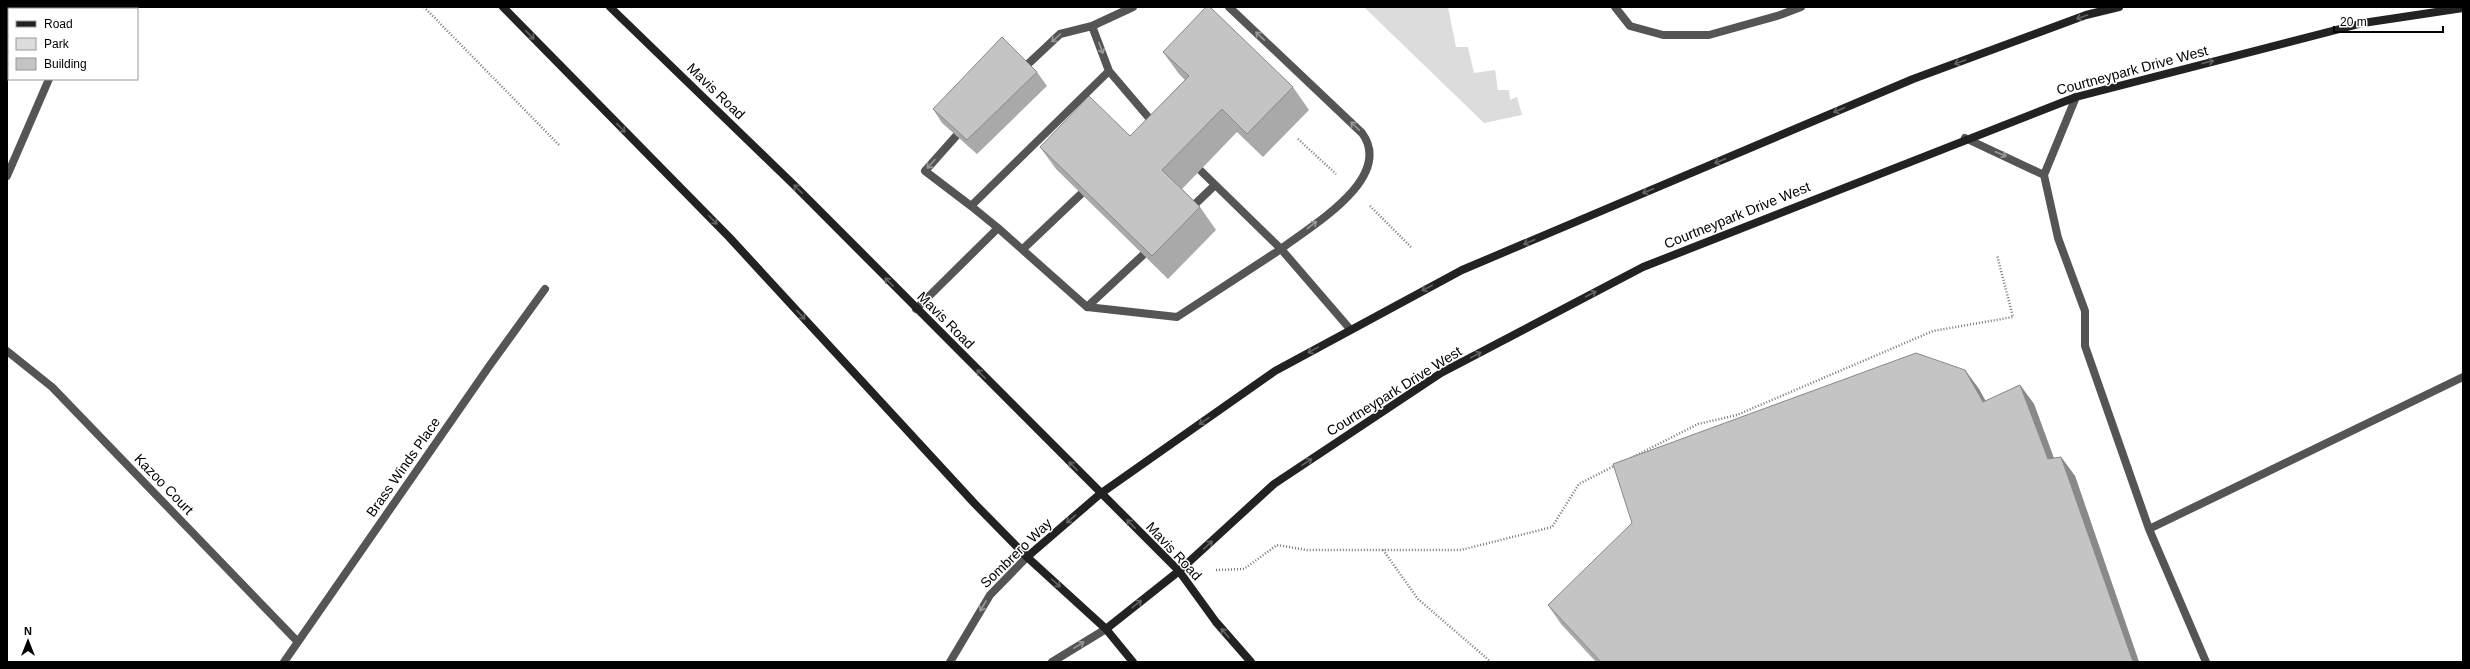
<svg xmlns="http://www.w3.org/2000/svg" width="2470" height="669" font-family="Arial,sans-serif">
  <style>
    .green { fill: #dcdcdc }
    .lines { fill: none; stroke-linecap: round; stroke-linejoin: round }
    .path { stroke: #777; stroke-width: 2.5; stroke-dasharray: 1 2; stroke-linecap: butt }
    .service { stroke: #555; stroke-width: 8 }
    .minor { stroke: #555; stroke-width: 8 }
    .tertiary { stroke: #555; stroke-width: 8 }
    .secondary { stroke: #222; stroke-width: 8 }
    .wall { fill: #a9a9a9 }
    .shaded-wall { fill: #898989 }
    .building { fill: #c4c4c4; stroke: #898989 }
    .oneway { stroke: #646464 }
    .oneway2 { stroke: #999 }
    .labels { text-anchor: middle; stroke-width: 3; stroke-linejoin: round; paint-order: stroke }
    .street-label { font-size: 14px; fill: #000; stroke: #fff }
  </style>
  <rect width="100%" height="100%" fill="#fff"/>
  <path class="green" d="M1364,7h84l8,40h12l6,26 21,-3 3,20h11l1,10 7,-3 5,18 -38,8z"/>
  <g class="lines">
    <path class="path" d="M424,7l136,139
      M1298,139l38,35
      M1370,206l41,41
      M1631,458l67,-34 39,-9 196,-84 80,-14 -16,-62
      M1383,550l35,49 73,63
      M1216,570l28,-1 33,-24 30,5h154l91,-23 27,-43 37,-19"/>
    <path class="service" d="M1615,7l15,19 33,9h46l71,-20 21,-8
      M1092,26l17,45 46,54
      M1027,65l33,-31 32,-8 41,-19
      M957,135l-32,36 46,35
      M1965,138l79,37 32,-78
      M1200,170l81,79c30,-23 114,-71 81,-116l-133,-126
      M2044,175l14,63 27,73v35l64,183 57,133
      M1192,207l23,-22
      M998,228l-27,-22 138,-135
      M1023,249l58,-55
      M1087,307l56,-52
      M916,309l82,-81 89,79 90,10 104,-68 69,80
      M2149,529l314,-152"/>
    <path class="minor" d="M80,9l1,-2
      M7,176l42,-97
      M7,351l45,36 245,254
      M284,662l206,-297 55,-76"/>
    <path class="tertiary" d="M950,662l40,-67 37,-38
      M1052,662l54,-33"/>
    <path class="secondary" d="M503,7l226,230 246,267 52,53 79,72 27,33
      M610,7l184,178 385,386 37,51 35,40
      M1027,557l73,-63 175,-123 187,-101 451,-191 173,-64 33,-8
      M1106,629l73,-58 95,-87 167,-111 202,-106 433,-170 287,-74 100,-15"/>
  </g>
  <path class="wall" d="M1163,52l130,35 16,23 -46,47 -26,-25 -55,57 18,18 16,23 -48,49 -112,-110 -16,-22 90,-11 55,-56 -6,-6z
    M1037,72l10,14 -70,68 -35,-31 -9,-14z
    M1965,370l14,19 6,12 35,-16 14,19 20,54 7,-1 14,19 64,186h-543l-35,-38 -13,-19z"/>
  <path class="shaded-wall" d="M1965,370l14,19 18,32 -14,-19z
    M2020,385l14,19 27,74 -13,-19z
    M2061,457l14,19 64,186h-5l-2,-3z"/>
  <path class="building" d="M1206,7h4l83,80 -46,47 -25,-25 -60,61 38,37 -48,49 -112,-109 49,-51 41,40 59,-60 -26,-24z
    M1002,37l35,35 -70,68 -34,-31z
    M1916,353l49,17 18,32 37,-17 28,74 13,-2 71,202 2,3h-533l-53,-57 84,-82 -19,-59z"/>
  <defs><path id="oneway-shaft" d="M-6 0H5M1.5-3L5.5 0L1.5 3" fill="none" stroke-width="1.6" stroke-linecap="round" stroke-linejoin="round"/></defs>
  <g class="oneway">
    <use href="#oneway-shaft" transform="translate(2082 17) rotate(161)"/>
    <use href="#oneway-shaft" transform="translate(530 35) rotate(46)"/>
    <use href="#oneway-shaft" transform="translate(1960 62) rotate(160)"/>
    <use href="#oneway-shaft" transform="translate(2208 62) rotate(-14)"/>
    <use href="#oneway-shaft" transform="translate(1839 110) rotate(157)"/>
    <use href="#oneway-shaft" transform="translate(621 128) rotate(45)"/>
    <use href="#oneway-shaft" transform="translate(1720 161) rotate(157)"/>
    <use href="#oneway-shaft" transform="translate(798 189) rotate(-135)"/>
    <use href="#oneway-shaft" transform="translate(1648 191) rotate(157)"/>
    <use href="#oneway-shaft" transform="translate(713 220) rotate(45)"/>
    <use href="#oneway-shaft" transform="translate(1529 242) rotate(157)"/>
    <use href="#oneway-shaft" transform="translate(889 282) rotate(-134)"/>
    <use href="#oneway-shaft" transform="translate(1427 288) rotate(152)"/>
    <use href="#oneway-shaft" transform="translate(1591 294) rotate(-28)"/>
    <use href="#oneway-shaft" transform="translate(801 315) rotate(47)"/>
    <use href="#oneway-shaft" transform="translate(1313 350) rotate(151)"/>
    <use href="#oneway-shaft" transform="translate(1476 355) rotate(-28)"/>
    <use href="#oneway-shaft" transform="translate(981 374) rotate(-135)"/>
    <use href="#oneway-shaft" transform="translate(1204 421) rotate(145)"/>
    <use href="#oneway-shaft" transform="translate(1307 462) rotate(-34)"/>
    <use href="#oneway-shaft" transform="translate(1073 466) rotate(-134)"/>
    <use href="#oneway-shaft" transform="translate(1071 519) rotate(139)"/>
    <use href="#oneway-shaft" transform="translate(1131 524) rotate(-135)"/>
    <use href="#oneway-shaft" transform="translate(1208 545) rotate(-42)"/>
    <use href="#oneway-shaft" transform="translate(1056 583) rotate(42)"/>
    <use href="#oneway-shaft" transform="translate(1137 604) rotate(-38)"/>
    <use href="#oneway-shaft" transform="translate(1225 633) rotate(-131)"/>
  </g>
  <g class="oneway2">
    <use href="#oneway-shaft" transform="translate(1260 36) rotate(-136)"/>
    <use href="#oneway-shaft" transform="translate(1056 38) rotate(138)"/>
    <use href="#oneway-shaft" transform="translate(1101 48) rotate(69)"/>
    <use href="#oneway-shaft" transform="translate(1355 126) rotate(-136)"/>
    <use href="#oneway-shaft" transform="translate(2001 154) rotate(23)"/>
    <use href="#oneway-shaft" transform="translate(931 164) rotate(132)"/>
    <use href="#oneway-shaft" transform="translate(1312 225) rotate(-38)"/>
    <use href="#oneway-shaft" transform="translate(983 606) rotate(121)"/>
    <use href="#oneway-shaft" transform="translate(1079 645) rotate(-32)"/>
  </g>
  <g class="labels">
    <g class="street-label">
      <text transform="translate(2132 70) rotate(-15)" y="5">Courtneypark Drive West</text>
      <text transform="translate(716 91) rotate(44)" y="5">Mavis Road</text>
      <text transform="translate(1737 215) rotate(-22)" y="5">Courtneypark Drive West</text>
      <text transform="translate(946 320) rotate(45)" y="5">Mavis Road</text>
      <text transform="translate(1394 391) rotate(-32)" y="5">Courtneypark Drive West</text>
      <text transform="translate(403 467) rotate(-55)" y="5">Brass Winds Place</text>
      <text transform="translate(164 484) rotate(46)" y="5">Kazoo Court</text>
      <text transform="translate(1174 551) rotate(47)" y="5">Mavis Road</text>
      <text transform="translate(1016 553) rotate(-44)" y="5">Sombrero Way</text>
    </g>
  </g>
  <rect width="2470" height="669" fill="none" stroke="#000000" stroke-width="16"/>
  <rect x="8" y="8" width="130" height="72" fill="#ffffff" stroke="#999999"/>
  <rect x="16" y="21" width="20" height="6" fill="#222222" stroke="#999999"/>
  <text x="44" y="28" font-size="12" fill="#000000">Road</text>
  <rect x="16" y="38" width="20" height="12" fill="#dcdcdc" stroke="#999999"/>
  <text x="44" y="48" font-size="12" fill="#000000">Park</text>
  <rect x="16" y="58" width="20" height="12" fill="#c4c4c4" stroke="#999999"/>
  <text x="44" y="68" font-size="12" fill="#000000">Building</text>
  <g transform="translate(28 641)" stroke="#ffffff" stroke-width="3" paint-order="stroke">
  <path d="M0-3L7 15L0 10L-7 15Z" fill="#000000"/>
  <text y="-6" font-size="11" font-weight="bold" text-anchor="middle" fill="#000000">N</text>
  </g>
  <path d="M2334 26v6h109v-6" fill="none" stroke="#000000" stroke-width="2"/>
  <text x="2340" y="26" font-size="12" fill="#000000" stroke="#ffffff" stroke-width="3" paint-order="stroke">20 m</text>
</svg>
